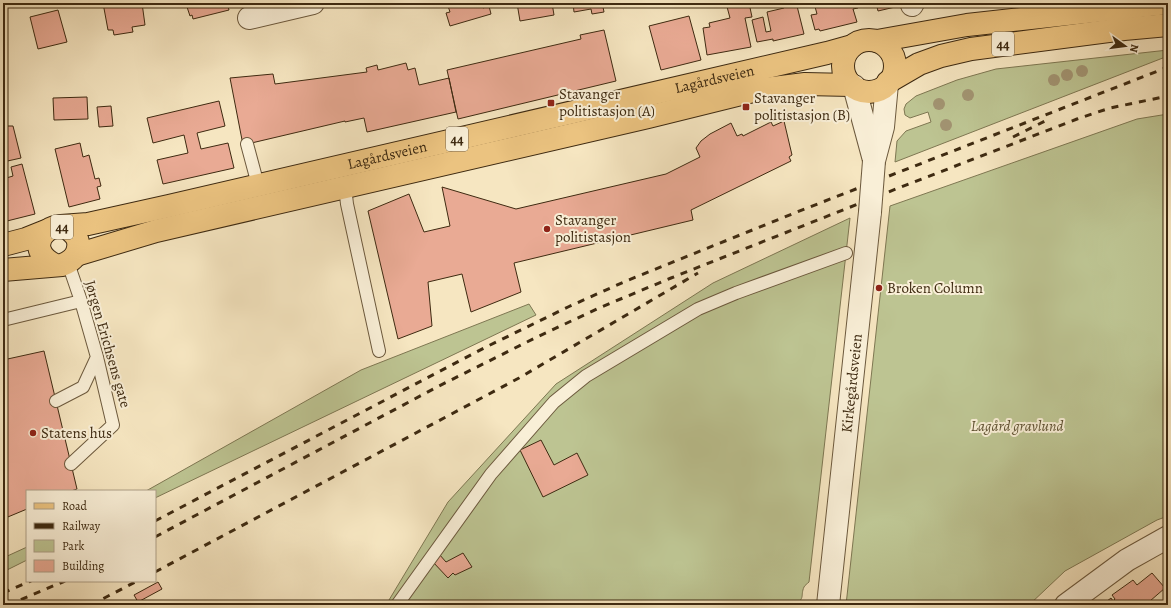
<svg xmlns="http://www.w3.org/2000/svg" width="1171" height="608" font-family="Alegreya,serif">
  <style>
    .green { fill: #bdc492; stroke: #7e7752 }
    .building { fill: #e9aa94; stroke: #3e2a11 }
    .lines { fill: none; stroke-linecap: round; stroke-linejoin: round }
    .service-casing { stroke: #6c593d; stroke-width: 14 }
    .minor-casing { stroke: #6c593d; stroke-width: 24 }
    .tertiary-casing { stroke: #6c593d; stroke-width: 24 }
    .primary-casing { stroke: #3e2a11; stroke-width: 24 }
    .service { stroke: #f9efd7; stroke-width: 12 }
    .minor { stroke: #f9efd7; stroke-width: 22 }
    .tertiary { stroke: #f9efd7; stroke-width: 22 }
    .primary { stroke: #ebc380; stroke-width: 22 }
    .rail { stroke: #3e2a11; stroke-width: 3; stroke-dasharray: 7 7; stroke-linecap: butt }
    .tertiary-bridge-casing { stroke: #6c593d; stroke-width: 24; stroke-linecap: butt }
    .tertiary-bridge { stroke: #f9efd7; stroke-width: 22 }
    .tree { fill: #a29472 }
    .poi-dot { fill: #8f2418; stroke: #f9efd7; stroke-width: 1.5 }
    .labels { text-anchor: middle; stroke-width: 4; stroke-linejoin: round; paint-order: stroke }
    .shield { fill: #f9efd7; stroke: #76654c; stroke-width: 1 }
    .shield-label { font-size: 14px; font-weight: bold; fill: #3e2a11 }
    .street-label { font-size: 15px; fill: #3e2a11; stroke: #f9efd7 }
    .poi-label { font-size: 15px; fill: #3e2a11; stroke: #f9efd7; text-anchor: start }
    .park-label { font-size: 15px; font-style: italic; fill: #5e5031; stroke: #f9efd7 }
  </style>
  <rect width="100%" height="100%" fill="#f6e6c1"/>
  <filter id="stains"><feTurbulence type="fractalNoise" baseFrequency=".005" numOctaves="4"/><feColorMatrix values="0 0 0 0 .2 0 0 0 0 .09 0 0 0 0 .02 0 0 0 .5 -.17"/></filter>
  <radialGradient id="worn" r=".72"><stop offset=".6" stop-color="#630" stop-opacity="0"/><stop offset="1" stop-color="#630" stop-opacity=".3"/></radialGradient>
  <path class="green" d="M1168,50v6l-273,106 2,-21 9,-10 25,-9 -3,-10 -18,6 -5,-3 -1,-6 2,-5 10,-8 41,-16 39,-11z
    M1168,114v402l-11,4 -92,51 -36,34h-183l44,-399 247,-87z
    M850,218l-41,364c-2,2 -4,3 -5,5 -4,9 2,11 -10,18h-408l62,-103 108,-118 157,-101z
    M529,304l7,11 -381,183v-7h-9l215,-121z
    M27,547v13l-24,12v-14z"/>
  <path class="building" d="M103,3h39l3,22 -13,2 1,5 -19,3 -1,-5h-5z
    M189,3h38l2,7 -36,9 -1,-4 -2,1 -3,-9 3,-1z
    M447,3h34l2,5 6,-2 2,8 -41,12 -4,-13 4,-1z
    M517,3h35l2,12 -34,6z
    M573,3h32v4h-2l1,5 -12,2 -1,-5 -17,3z
    M726,3h23l3,14 -7,1 6,29 -44,8 -4,-27 7,-1 -1,-4 21,-5z
    M783,3h20v1l-6,2 7,28 -31,7v-2l-16,3 -5,-22 11,-3 3,15 5,-1 -4,-19 17,-4z
    M814,3h43l1,5 -5,1 4,13 -37,9 -1,-2 -4,1 -4,-15 6,-1z
    M876,3h32v1l-30,7z
    M58,10l9,32 -29,7 -8,-32z
    M689,16l12,44 -40,10 -12,-44z
    M604,30l12,51 -158,38 -11,-49 134,-31 -1,-4z
    M406,63l2,7 7,-2 4,17 30,-7 7,34 -89,20 -3,-14 -19,4v-1l-102,24 -13,-67 43,-4 2,10 92,-12 -1,-4 11,-3 1,5z
    M87,97l1,22 -34,1 -1,-22z
    M219,101l6,25 -28,7 4,16 27,-6 6,25 -71,16 -6,-24 31,-7 -4,-18 -31,8 -6,-25z
    M111,106l2,20 -14,1 -2,-20z
    M784,121l8,34 -3,2 2,4 -100,49 2,10 -179,43 7,29 -50,20 -9,-38 -34,8 4,44 -34,13 -30,-128 41,-17 15,38 26,-6 -8,-39 74,22 150,-35 34,-17 -4,-9 5,-7 9,-7 21,-11 6,13 5,-2 1,2 28,-14 2,4z
    M3,126h10l8,32 -18,4z
    M80,143l3,14 6,-2 6,24 4,-1 2,8 -4,1 3,12 -31,8 -14,-58z
    M22,164l13,50 -32,8v-43l10,-3 -2,-9z
    M44,351l33,138 -6,2h-44v18l-24,10v-159z
    M541,440l13,25 23,-12 11,22 -45,22 -23,-47z
    M463,553l9,14 -17,8 -2,-2 -5,5 -16,-17 7,-7 7,8z
    M1152,573l13,15 -15,13 2,2 -3,2h-47l9,-7 2,3 2,-2 -3,-4 21,-15 4,5z
    M158,582l4,7 -24,13 -4,-7z"/>
  <g class="lines">
    <g class="service-casing">
      <path id="service" d="M247,144l11,41
        M345,187l2,17 32,147
        M68,263l13,38 16,56 16,68 -42,39
        M3,320l78,-19
        M56,401l27,-14 14,-30
        M397,605l94,-131 63,-72 32,-26 112,-67 38,-16 110,-40"/>
    </g>
    <g class="minor-casing">
      <path id="minor" d="M912,5l1,-2
        M249,18l64,-15"/>
    </g>
    <g class="tertiary-casing">
      <g id="tertiary">
        <path d="M854,86l20,74"/>
        <path d="M874,161l9,-34 4,-43"/>
        <path id="s1" d="M828,605l42,-393"/>
        <path d="M1066,605l61,-45 41,-23"/>
      </g>
    </g>
    <g class="primary-casing">
      <g id="primary">
        <circle cx="869" cy="66" r="26"/>
        <path d="M877,41l90,-16 200,-22"/>
        <path d="M888,82l31,-18 22,-8 30,-7 153,-20 44,-4"/>
        <path id="s2" d="M61,226l27,-2 81,-18 658,-153 25,-7"/>
        <path d="M3,245l23,-6 20,-8"/>
        <path d="M76,255l80,-24 492,-114 109,-27 48,-6 46,1"/>
        <path d="M3,270l59,-5c8,-3 15,-8 16,-17 1,-5 -1,-11 -4,-14 -19,-23 -56,13 -19,31"/>
      </g>
    </g>
    <use href="#service" class="service"/>
    <use href="#minor" class="minor"/>
    <use href="#tertiary" class="tertiary"/>
    <use href="#primary" class="primary"/>
    <path class="rail" d="M1013,137l36,-18
      M155,521l329,-173 84,-41 58,-26 171,-69 371,-145
      M155,537l284,-151 96,-48 64,-30 72,-30 225,-89 181,-70 33,-11 58,-12
      M155,572l364,-194 179,-105
      M3,593l28,-12
      M8,605l57,-24
      M91,605l46,-24"/>
    <g class="tertiary-bridge-casing">
      <path id="tertiary-bridge" d="M870,212l4,-51"/>
    </g>
    <use href="#tertiary-bridge" class="tertiary-bridge"/>
  </g>
  <g class="tree">
    <circle cx="1082" cy="71" r="6"/>
    <circle cx="1067" cy="75" r="6"/>
    <circle cx="1054" cy="80" r="6"/>
    <circle cx="968" cy="95" r="6"/>
    <circle cx="939" cy="104" r="6"/>
    <circle cx="946" cy="125" r="6"/>
  </g>
  <g class="poi-dot">
    <rect x="547" y="99" width="8" height="8" rx="2"/>
    <rect x="742" y="103" width="8" height="8" rx="2"/>
    <circle cx="547" cy="229" r="4"/>
    <circle cx="879" cy="288" r="4"/>
    <circle cx="33" cy="433" r="4"/>
  </g>
  <g class="labels">
    <g class="shield">
      <rect x="992" y="32" width="22" height="24" rx="3"/>
      <rect x="446" y="127" width="22" height="24" rx="3"/>
      <rect x="51" y="215" width="22" height="24" rx="3"/>
    </g>
    <g class="shield-label">
      <text x="1003" y="49">44</text>
      <text x="457" y="144">44</text>
      <text x="62" y="232">44</text>
    </g>
    <g class="street-label">
      <text dy="5" stroke="none"><textPath href="#s2" startOffset="670">Lagårdsveien</textPath></text>
      <text dy="5" stroke="none"><textPath href="#s2" startOffset="334">Lagårdsveien</textPath></text>
      <text transform="translate(108 344) rotate(74)" y="5">Jørgen Erichsens gate</text>
      <text dy="5" stroke="none"><textPath href="#s1" startOffset="223">Kirkegårdsveien</textPath></text>
    </g>
    <g class="poi-label">
      <text x="559" y="99">Stavanger<tspan x="559" dy="17">politistasjon (A)</tspan></text>
      <text x="754" y="103">Stavanger<tspan x="754" dy="17">politistasjon (B)</tspan></text>
      <text x="555" y="225">Stavanger<tspan x="555" dy="17">politistasjon</tspan></text>
      <text x="887" y="293">Broken Column</text>
      <text x="41" y="438">Statens hus</text>
    </g>
    <g class="park-label">
      <text x="1017" y="431">Lagård gravlund</text>
    </g>
  </g>
  <rect width="1171" height="608" fill="none" stroke="#f6e6c1" stroke-width="16"/>
  <rect x="4" y="4" width="1163" height="600" fill="none" stroke="#3e2a11" stroke-width="2"/>
  <rect x="8" y="8" width="1155" height="592" fill="none" stroke="#3e2a11"/>
  <rect x="26" y="490" width="130" height="92" fill="#f9efd7" stroke="#aea088"/>
  <rect x="34" y="503" width="20" height="6" fill="#ebc380" stroke="#aea088"/>
  <text x="62" y="510" font-size="12" fill="#3e2a11">Road</text>
  <rect x="34" y="523" width="20" height="6" fill="#3e2a11" stroke="#aea088"/>
  <text x="62" y="530" font-size="12" fill="#3e2a11">Railway</text>
  <rect x="34" y="540" width="20" height="12" fill="#bdc492" stroke="#aea088"/>
  <text x="62" y="550" font-size="12" fill="#3e2a11">Park</text>
  <rect x="34" y="560" width="20" height="12" fill="#e9aa94" stroke="#aea088"/>
  <text x="62" y="570" font-size="12" fill="#3e2a11">Building</text>
  <g transform="translate(1125 46) rotate(104)" stroke="#f9efd7" stroke-width="3" paint-order="stroke">
  <path d="M0-3L7 15L0 10L-7 15Z" fill="#3e2a11"/>
  <text y="-6" font-size="11" font-weight="bold" text-anchor="middle" fill="#3e2a11">N</text>
  </g>
  <rect width="100%" height="100%" filter="url(#stains)"/>
  <rect width="100%" height="100%" fill="url(#worn)"/>
</svg>
